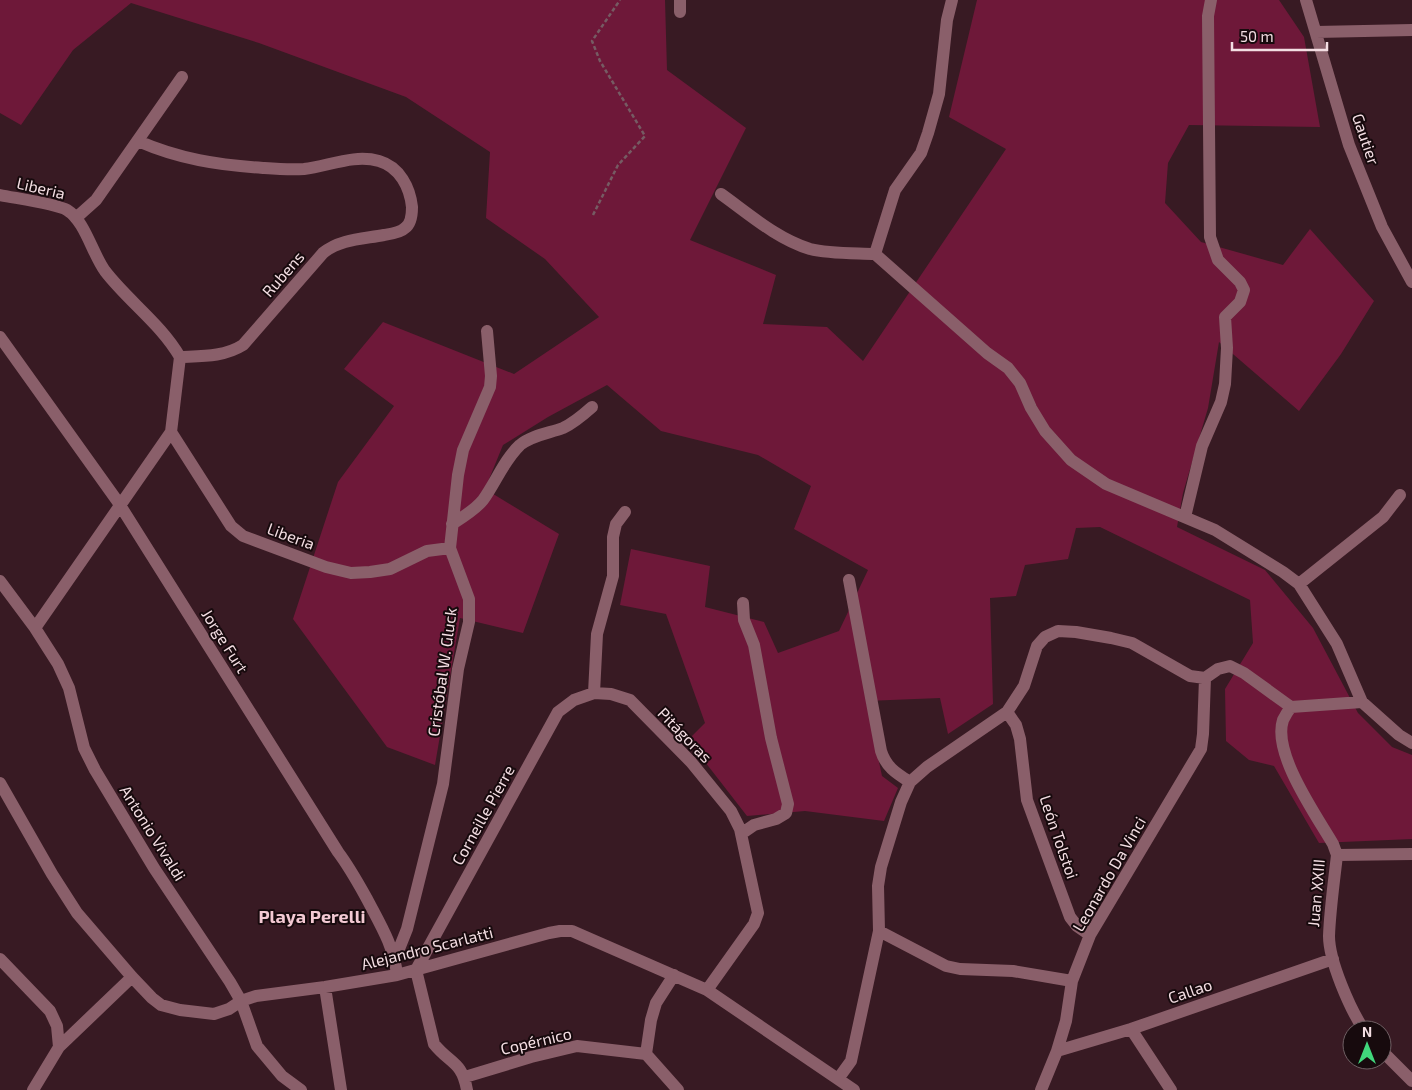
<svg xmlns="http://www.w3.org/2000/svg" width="1412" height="1090" font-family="'Exo 2',sans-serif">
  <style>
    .green { fill: #6e1839 }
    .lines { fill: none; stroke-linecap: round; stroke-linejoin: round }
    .path { stroke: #765b63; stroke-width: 2.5; stroke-dasharray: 4 2.5; stroke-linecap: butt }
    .minor { stroke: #8a5f6a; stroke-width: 12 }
    .labels { text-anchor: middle; stroke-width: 4; stroke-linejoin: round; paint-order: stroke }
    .street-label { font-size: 16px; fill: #f4dee3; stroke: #170a0d }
    .neighbourhood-label { font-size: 18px; font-weight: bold; fill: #f3c9d3; stroke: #170a0d }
  </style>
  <rect width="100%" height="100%" fill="#381a23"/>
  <path class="green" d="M0,0h665l2,70 79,58 -56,112 86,35 -13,49 64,3 36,34 143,-212 -57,-32 28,-117h302l25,37 16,90 -131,-2 -21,38 -3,40 36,39 82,23 27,-36 64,72 -33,53 -42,57 -80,-69 -11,66 -25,85 -6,34 88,43 48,58 45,85 34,34 20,8v84l-93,4 -45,-77 -25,-6 -23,-19 -1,-52 28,-46 -3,-43 -150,-73 -24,1 -8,31 -43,6 -9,31 -26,2 3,106 -45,30 -8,-36 -74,3 16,75 16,12 -14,33 -79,-10 -58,5 -59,-76 17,-17 -39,-109 -46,-9 11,-56 79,17 -5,41 59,15 14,31 61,-22 29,-61 -74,-41 17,-43 -53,-31 -97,-24 -54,-46 -59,32 -45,28 -18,44 74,45 -36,99 -63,-15 -25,147 -48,-18 -94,-128 45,-137 56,-76 -50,-37 39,-47 131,52 85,-57 -54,-58 -59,-41 4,-66 -84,-55 -147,-54 -128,-40 -58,47 -52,75 -21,-12z"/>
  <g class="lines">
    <path class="path" d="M593,215l25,-50 27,-29 -45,-75 -8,-20 28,-41"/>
    <path class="minor" d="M1306,0l43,145 33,82 30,55
      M680,12v-12
      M1316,32l96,-2
      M721,194c28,20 56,45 89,55 19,5 46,4 65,5
      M0,195c14,3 57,9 67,15 18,11 25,43 38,61 23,30 56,53 75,86
      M77,217l19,-17 86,-123
      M875,254l112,99 21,15 12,15 11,25 14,23 26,29 35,24 109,46 68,42 16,12 38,60 25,58
      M875,254l20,-64 26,-37 7,-20 11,-39 8,-74 5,-20
      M0,337l118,165 220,350c12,16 19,29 29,47 13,25 27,47 30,76
      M171,432l60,94 12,10 83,31 25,6 19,-1 20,-3 37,-18 23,-3
      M1185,517l17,-71 19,-44 4,-18 2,-36 -2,-31 15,-15 4,-12 -4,-8 -22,-22 -8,-23 -2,-221 3,-16
      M452,524c11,-7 23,-14 31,-24 13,-18 21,-40 37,-55 12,-10 30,-12 43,-17 11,-5 20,-13 29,-21
      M849,580l32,171c5,16 15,22 29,31
      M0,581l35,47 23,36 11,24 15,60 11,22 59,98 76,114 11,19 16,45 25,30 19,14
      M1299,584l84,-67 17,-22
      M35,628l136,-196 9,-75c22,-1 44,0 63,-12l80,-92c17,-14 40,-14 61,-18 6,-1 16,-2 21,-7 6,-4 7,-14 7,-21 -2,-19 -12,-40 -33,-46 -25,-7 -50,5 -75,8 -14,1 -27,0 -41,-1 -45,-3 -84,-9 -125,-27
      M1205,678l13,-9 12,-3 14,7 47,34 71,-5 37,33 13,8
      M594,693l3,-59 16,-58v-39l3,-13 9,-12
      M1291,707c-3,4 -6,9 -8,13 -11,33 33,95 50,124l4,11c-3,27 -7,54 -8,81 0,25 21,73 35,94
      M1007,712l9,13 4,14 7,61 43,117 7,9 13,9
      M0,783l52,91 25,39 55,64 20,21 9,7 19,5 34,4 15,-5 12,-8 15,-5 69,-9 72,-12 152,-42 11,-2h12l135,59 147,100
      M741,834l13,-9 22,-6 10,-6 2,-9 -17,-66 -17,-93 -10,-25 -1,-17
      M1337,855l75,-1
      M879,931l67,35 14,3 53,2 59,10
      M0,959l50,52 7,15 2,21
      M395,959l12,-30 36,-145 15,-115 11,-47v-23l-19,-51 8,-73 5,-25 27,-63 1,-11 -4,-45
      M674,975l-18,28 -5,17 -5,34 32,36
      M325,987l16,103
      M1131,1029l40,61
      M1057,1051l74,-22 202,-70
      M1382,1051l30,30
      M465,1077l66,-20 46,-11 69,8
      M838,1079l13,-18 28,-130 -1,-45 3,-19 20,-65 9,-20 17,-15 80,-55 17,-26 13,-40 8,-9 13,-6 18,1 35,6 21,5 58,33 15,2
      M33,1090l26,-43 73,-70
      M467,1090c-5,-29 -17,-26 -33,-46l-18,-74 142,-258 16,-12 20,-7 17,1 19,6 61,62 40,49 9,18 18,84 -4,11 -47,66
      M1041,1090l16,-39 9,-30 6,-40 18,-46 111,-186 2,-15 2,-56"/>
  </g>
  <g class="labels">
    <g class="street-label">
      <text transform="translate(1366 139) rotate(71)" y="6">Gautier</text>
      <text transform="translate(41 188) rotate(13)" y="6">Liberia</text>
      <text transform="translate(283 274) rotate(-49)" y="6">Rubens</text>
      <text transform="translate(291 536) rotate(20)" y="6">Liberia</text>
      <text transform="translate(225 641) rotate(58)" y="6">Jorge Furt</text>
      <text transform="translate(442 672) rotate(-82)" y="6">Cristóbal W. Gluck</text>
      <text transform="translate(685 735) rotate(46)" y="6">Pitágoras</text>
      <text transform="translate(483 815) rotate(-61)" y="6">Corneille Pierre</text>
      <text transform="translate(153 833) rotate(58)" y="6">Antonio Vivaldi</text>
      <text transform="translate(1059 837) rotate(71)" y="6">León Tolstoi</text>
      <text transform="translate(1109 874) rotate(-60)" y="6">Leonardo Da Vinci</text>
      <text transform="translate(1316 893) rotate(-85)" y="6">Juan XXIII</text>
      <text transform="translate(427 948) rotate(-14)" y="6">Alejandro Scarlatti</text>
      <text transform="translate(1190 991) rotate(-19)" y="6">Callao</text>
      <text transform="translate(536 1041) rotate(-13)" y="6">Copérnico</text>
    </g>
    <g class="neighbourhood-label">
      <text x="312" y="923">Playa Perelli</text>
    </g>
  </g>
  <g transform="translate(1367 1045)"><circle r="24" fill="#170a0d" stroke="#6f5f63"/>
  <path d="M0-4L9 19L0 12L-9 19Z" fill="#41d77c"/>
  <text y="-8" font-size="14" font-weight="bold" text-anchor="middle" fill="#f4dee3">N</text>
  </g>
  <path d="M1232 42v8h95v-8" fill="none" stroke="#f4dee3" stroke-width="2.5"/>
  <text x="1240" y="42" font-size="15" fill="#f4dee3" stroke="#170a0d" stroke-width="4" paint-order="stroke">50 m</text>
</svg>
